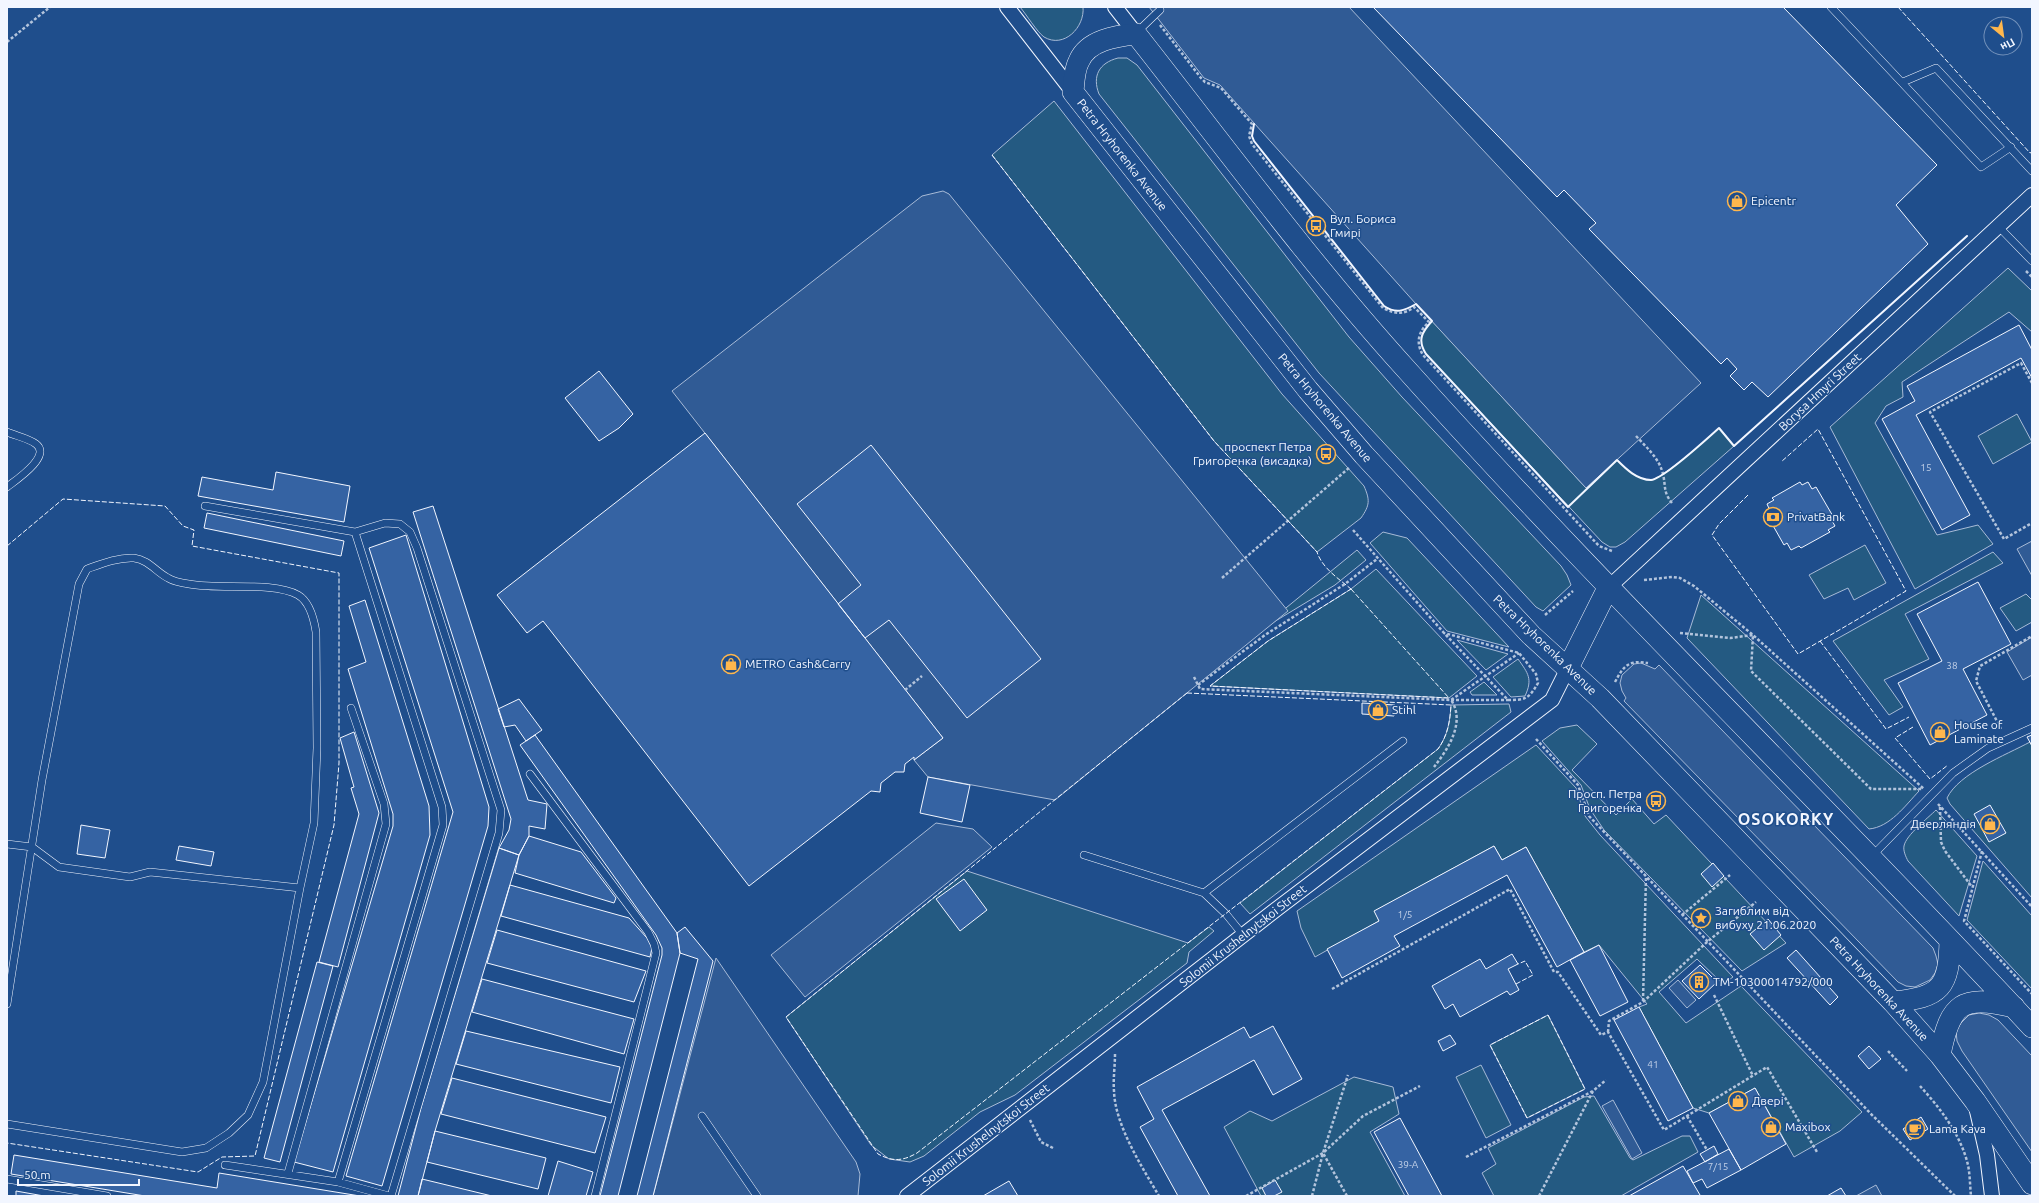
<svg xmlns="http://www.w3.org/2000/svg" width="2039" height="1203" font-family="Ubuntu,sans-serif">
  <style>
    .green { fill: #245a82; stroke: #a8bbd7 }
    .parking { fill: #305b95; stroke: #a8bbd7 }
    .building { fill: #3563a3; stroke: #f2f6ff }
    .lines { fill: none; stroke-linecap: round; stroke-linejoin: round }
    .lane-casing { stroke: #f2f6ff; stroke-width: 8 }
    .street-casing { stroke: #f2f6ff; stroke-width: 16 }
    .secondary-casing { stroke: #f2f6ff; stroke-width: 22 }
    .path { stroke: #b3c4dc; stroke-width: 2.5; stroke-dasharray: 3 2; stroke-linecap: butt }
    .lane { stroke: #1f4e8c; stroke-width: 7 }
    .street { stroke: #1f4e8c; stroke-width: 14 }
    .secondary { stroke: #1f4e8c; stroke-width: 21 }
    .fence { stroke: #f2f6ff; stroke-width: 1; stroke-dasharray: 5 2; stroke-linecap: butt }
    .wall { stroke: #f2f6ff; stroke-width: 2 }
    .labels { text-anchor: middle; stroke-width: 3; stroke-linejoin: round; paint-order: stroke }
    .number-label { font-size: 10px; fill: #c3d1e8 }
    .street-label { font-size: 12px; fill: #f2f6ff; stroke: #1f4e8c }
    .poi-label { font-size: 12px; fill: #f2f6ff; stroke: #1f4e8c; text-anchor: start }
    .district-label { font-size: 16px; font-weight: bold; letter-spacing: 1px; fill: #f2f6ff; stroke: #1f4e8c }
  </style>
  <rect width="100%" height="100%" fill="#1f4e8c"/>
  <path class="green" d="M1020,7h63c2,20 -19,42 -39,30 -7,-5 -18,-23 -24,-30z
    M1118,58h9l10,7 212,272 53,60 159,169 6,9 4,10 -28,26 -7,-4 -217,-234 -220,-279c-7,-18 0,-31 19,-36z
    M1054,101l228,293 82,92c6,14 6,19 -3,32l-44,34 -103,-111 -222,-286z
    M2008,268l24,23v41l-23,-20 -107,70 1,15 -17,9 -11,17 62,112 41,-10 15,19 -78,45 -85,-162z
    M1432,321l154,167 31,-28c10,9 20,20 34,20 11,-1 57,-42 68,-52l15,18 -109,96 -9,5h-6l-8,-5 -176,-188c-9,-14 -4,-22 6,-33z
    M2017,414l15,28 -39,22 -15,-28z
    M1383,532l24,6 102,109 -62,-16 -77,-88z
    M1865,545l21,38 -32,17 -6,-12 -24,11 -15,-24z
    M1357,550l9,10 -31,25 -81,49z
    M1993,552l10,11 -98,51 24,45 -45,21 19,27 -14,8 -56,-74z
    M1376,569l101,107 -28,22 -239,-12 58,-45 83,-52z
    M2026,594l6,6v22l-16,9 -16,-23z
    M1701,595l218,196c-14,15 -29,36 -50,38l-182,-191z
    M1457,640l51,14 -22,16z
    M1518,659c10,14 15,20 7,37l-14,1 -18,-20z
    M1484,682l13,13h-25l-2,-3z
    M1509,704l2,8 -261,202 -10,-11 198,-154c10,-14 12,-28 13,-44z
    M1577,725l20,19 -25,26 44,45 16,-16 22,25 12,-9 120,128 -44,28 -138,-141 -14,-21 -9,-24 -39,-44 18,-13z
    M2030,742l2,4v152l-82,-94 -3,-6c12,-25 59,-43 83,-56z
    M1536,745l40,43 9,28 15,19 133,142 -10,7 -26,-25 -38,33 27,31 55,-37 121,126 -22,19 -46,26 -39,-69 -46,25 -16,-5 -54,-101 8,-3 -48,-59 -15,7 -58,-105 -24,13 -8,-14 -119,65 4,10 -64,36 -14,-29 -4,-17z
    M1936,810l41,46 -18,60 -51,-55c-2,-4 -5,-10 -4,-15 2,-11 24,-28 32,-36z
    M1983,861l49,55v73l-65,-69z
    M967,871l221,72 21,-16 5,4 -25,21 -2,11 -172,132 -35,17 -56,44 -14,6 -21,-3 -18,-14 -85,-128z
    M1548,1015l37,74 -58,29 -37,-73z
    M1481,1065l30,60 -25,13 -30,-61z
    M1354,1077l39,10 6,27 -29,18 35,64h-144l-37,-69 26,-16 22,10z
    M1594,1096l36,62 3,2 49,-24h8l8,16 -77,44h-127l-12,-23 14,-9 -8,-16 96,-51z"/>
  <path class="parking" d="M1149,7h200l352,376 -115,105 -170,-184 -196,-219 -16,-7z
    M943,191l6,3 339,417 -233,189 -127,-23 -14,-17 29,-22 -271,-347 250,-195z
    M2032,541v35l-15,-27z
    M2032,637v38l-9,5 -16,-28z
    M1641,663l14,6 4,-4 274,283 3,8 2,8 -3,9 -5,7 -15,7 -9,-1 -8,-4 -274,-281 2,-3 -4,-7 -2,-8 2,-8 12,-11z
    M936,823l37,6 19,18 -187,150 -34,-42z
    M716,958l140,204 4,12 -2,22h-205z
    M1678,980l18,20 -9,8 -18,-20z
    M1979,1013l10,2 9,5 34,36v96l-70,-101 -5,-10 -1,-10 5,-8 8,-8z
    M1613,1100l29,53 -10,6 -30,-53z
    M1876,1185l6,11h-26z"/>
  <path class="building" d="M1373,7h410l154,158 -41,40 32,39 -160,153 -16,-15 -8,8 -14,-14 7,-7 -10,-11 -6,6 -132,-135 7,-6 -32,-33 -7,7z
    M2019,325l13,25v28l-11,-20 -105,57 54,100 -28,15 -60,-111 33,-18 -8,-15z
    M599,371l34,43 -14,14 -20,13 -34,-43z
    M705,433l238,305 -29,22v-3l-9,7 -1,8h-9l-14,11 -1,9 -9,-1 -122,95 -206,-265 -16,12 -30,-38z
    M871,445l170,214 -74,59 -78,-98 -24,18 -27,-34 23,-19 -64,-81z
    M276,472l74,14 -6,36 -146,-26 4,-19 71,13z
    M1800,482l2,3 6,-3 4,7 4,-2 18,31 -3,1 4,7 -7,4 2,2 -29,16 -2,-2 -8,4 -4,-7 -3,2 -17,-30 4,-2 -4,-9 7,-4 -2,-2z
    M433,506l95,294 19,4 -2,25 -16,-3v10l-10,19 -20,-7 10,-18 2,-11 -98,-307z
    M207,513l137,28 -3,15 -137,-28z
    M406,535l83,272 -1,19 -106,360 -36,-10 107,-364 -84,-264z
    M1978,582l33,62 -48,25 24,46 -57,30 -32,-62 44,-22 -25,-47z
    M365,600l64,206 1,29 -97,337 -39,-10 99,-336v-12l-45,-145 18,-7 -17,-56z
    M519,699l23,31 -16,11 -11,-16 -11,2 -6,-18z
    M1362,703l33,2 -1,11 -32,-2z
    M354,732l25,81 -41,154 -19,-5 40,-148 -8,-26 3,-1 -14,-49z
    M535,735l142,198 3,20 -62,243h-18l62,-241v-7l-6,-13 -136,-190z
    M2032,735v11l-5,-9z
    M928,777l42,8 -8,37 -42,-9z
    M1990,805l16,28 -17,9 -15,-28z
    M81,825l29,5 -5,28 -28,-4z
    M529,836l52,16 35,46 -2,5 -99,-30 4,-18z
    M179,846l35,6 -3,14 -35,-6z
    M1494,846l8,14 24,-13 58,105 -27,15 -50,-92 -113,61 6,10 -58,32 -15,-29 52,-28 -5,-10z
    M499,848l20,7 -84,276 -17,65h-20l23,-88z
    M1713,863l11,13 -12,11 -11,-13z
    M964,879l23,31 -27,21 -24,-32z
    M510,885l119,33 18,20 5,10 -2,9 -149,-41z
    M1768,919l13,16 -17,15 -14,-16z
    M685,927l28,34 -60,235h-16l61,-237 -18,-6 -3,-20z
    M497,930l149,41 -12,31 -147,-39z
    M1599,945l29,57 -28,14 -30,-56z
    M1796,950l42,47 -8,8 -43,-47z
    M1512,954l6,10 -10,5 11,21 -9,5 -3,-4 -47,26 -7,-13 -8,5 -13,-23 48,-27 6,10z
    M317,962l16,4 -53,196 -16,-4z
    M1700,965l17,17 -18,17 -17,-18z
    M482,979l152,40 -10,35 -152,-42z
    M1639,1007l54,101 -25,13 -54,-101z
    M1273,1026l29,53 -29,16 -19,-35 -92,50 48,86h-32l-38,-69 14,-8 -17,-32 107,-60 6,11z
    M466,1031l154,36 -9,36 -155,-39z
    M1450,1035l6,9 -13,7 -5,-10z
    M1869,1046l12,13 -12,10 -11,-13z
    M452,1078l154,39 -11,36 -154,-39z
    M1755,1088l31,56 -45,26 -32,-57z
    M1921,1117l7,12 -18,11 -7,-11z
    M1400,1118l42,78h-33l-35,-64z
    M435,1131l111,27 -8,31 -111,-27z
    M1714,1146l4,8 -13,8 -5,-8z
    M1729,1149l12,21 -34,18 -5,-9 -9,4 -6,-12z
    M14,1155l203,33 2,-15 141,23h-215l-134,-22z
    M558,1161l35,11 -7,24h-38z
    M1683,1166l17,29 -2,1h-69z
    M422,1179l70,17h-74z
    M1275,1180l7,12 -8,4h-8l-4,-8z
    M1009,1181l9,15h-35z
    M1841,1188l5,8h-19z
    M16,1191l28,5h-28z"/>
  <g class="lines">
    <g class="lane-casing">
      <path id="lane" d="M1831,7l150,160 30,-20
        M1136,33l24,-23
        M1903,82l33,-14 96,103
        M1998,226l34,35
        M7,432c9,4 21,6 29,12 16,12 -20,36 -29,43
        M205,506l150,26 30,-9 15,1 10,8 7,16 84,262 -2,23 -108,363
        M530,774l118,158 6,12 2,9 -61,243
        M7,844l25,3 27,20 71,10 20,-5 150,16 -37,194 -15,33 -19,18 -23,15 -24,4 -175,-28
        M1084,855l120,38 22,21 17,21
        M1872,856l81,-83 35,-25 44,-20
        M1204,893l199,-152
        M7,1004l35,-224 37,-196 8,-15c14,-5 31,-12 47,-11 15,2 22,14 34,20 5,3 14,5 21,6 30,6 83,-3 109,11 12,7 16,24 18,37l1,116 -3,75 -14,65
        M702,1116l55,80
        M225,1165l113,17 51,14
        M288,1173l98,-349 -2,-20 -33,-96
        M7,1179l100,17
        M338,1182l105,-357 -1,-18 -87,-275"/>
    </g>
    <g class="street-casing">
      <path id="street" d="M1007,7l66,85
        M1115,7l21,27
        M1608,588l424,-393
        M1977,1111l10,44 5,41
        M907,1196l371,-288 274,-208 16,-32"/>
    </g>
    <g class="secondary-casing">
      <path id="secondary" d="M1568,668l40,-80
        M1893,1002c48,-5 56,-14 57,-62
        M2032,1027c-206,-222 -424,-432 -626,-658 -96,-106 -181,-222 -270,-335 -20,2 -48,6 -57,27 -5,9 -5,21 -6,31l235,298 56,65 167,180 69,63 293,304 47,53 35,46 57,83
        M1940,1055c10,-52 22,-61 74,-48"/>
    </g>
    <path class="path" d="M1160,25l41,53 4,4 16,6 31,36 -3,12 3,8 131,164c12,6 21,7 31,-1l15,15c-10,9 -14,20 -6,33l176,191 13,5
      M7,42l43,-35
      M2026,271l6,6
      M2032,383l-11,-20 -91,49 74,127 28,-16
      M1636,436c11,12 23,22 27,38 3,13 0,18 9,29
      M1353,530l91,103 64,67c17,0 21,-1 30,-17l-2,-9 -17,-21 -75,-20
      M1222,578l128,-111
      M1644,580l28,-3 8,1 14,8 59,49 171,154
      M1545,615l28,-24
      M1680,633l50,5 23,-3 -2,36 120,118h51
      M1194,677l6,12 251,11 68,-47
      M1615,682c9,-17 14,-22 33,-19
      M1198,685l67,-50 80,-51 32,-25
      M905,690l17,-14
      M1451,700h57
      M2001,729l-25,-48 4,-15 52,-30
      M1536,739l42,46 11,31 282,298 84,82
      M1434,767c14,-18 32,-45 17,-67
      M1938,804l94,103
      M1940,807l1,35 4,9 27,36
      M1982,851l-18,70 68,73
      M1682,915l48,-40
      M1332,989l178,-100 44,83h4l43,63 7,-3 56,98 103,-63 50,85
      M1714,995l39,81
      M1643,1001l3,-125
      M1608,1032l1,-11 34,-19 64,-60 49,-40
      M1888,1051l19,20
      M1115,1054c0,12 -2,25 -1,37 1,34 28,76 45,105
      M1920,1086c20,22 41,49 48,79 2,10 2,21 3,31
      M1687,1116l20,34
      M1030,1120l11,22 12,6
      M1466,1157l127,-66
      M1246,1196l77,-43 40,-37 57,-30
      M1312,1196l11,-43
      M1347,1196l-24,-43 25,-78
      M1539,1196l54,-105 13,-11"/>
    <use href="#lane" class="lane"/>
    <use href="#street" class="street"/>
    <use href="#secondary" class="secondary"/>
    <path class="fence" d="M1898,7l132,146 2,-1
      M992,155l222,286 103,111c5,16 22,27 34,37
      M1748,495l-29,29 -7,11 86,119 108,-63 -88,-162 -37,33
      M7,546l56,-47 102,7 18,20 11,4 -2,16 147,27v190l-5,62 -79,331 -33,1 -24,15 -191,-29
      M1351,589l98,109 -239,-12 58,-45z
      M1820,641l66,88 23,-12
      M1187,693l264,12c-1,16 -3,30 -13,44l-521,404c-14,8 -24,9 -39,1l-92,-137z
      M1913,727l-18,11 35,41 18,-14
      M1516,984l17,-9 -8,-14 -7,3
      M1548,1015l37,74 -58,29 -37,-73z"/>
    <path class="wall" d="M1254,124l-2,12 2,5 130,165c12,8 20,5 32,-2l16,17c-10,11 -15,19 -6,33l142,153 49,-47c9,9 20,20 34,20 12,-1 57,-42 68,-52l15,18 233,-210"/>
  </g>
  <defs>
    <g id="shop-ring" transform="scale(1)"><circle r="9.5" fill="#1f4e8c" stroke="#ffb74d" stroke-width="1.5"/><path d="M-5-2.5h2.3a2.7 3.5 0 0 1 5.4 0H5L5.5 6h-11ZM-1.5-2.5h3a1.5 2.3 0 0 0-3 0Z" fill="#ffb74d"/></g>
    <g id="bus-ring" transform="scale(1)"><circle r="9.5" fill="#1f4e8c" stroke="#ffb74d" stroke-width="1.5"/><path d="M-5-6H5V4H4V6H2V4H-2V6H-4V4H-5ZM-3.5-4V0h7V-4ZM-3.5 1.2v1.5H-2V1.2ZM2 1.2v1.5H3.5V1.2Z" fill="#ffb74d"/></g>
    <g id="bank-ring" transform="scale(1)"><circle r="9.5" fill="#1f4e8c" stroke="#ffb74d" stroke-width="1.5"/><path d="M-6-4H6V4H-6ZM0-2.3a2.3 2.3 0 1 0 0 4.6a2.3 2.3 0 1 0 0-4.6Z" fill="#ffb74d"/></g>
    <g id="sight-ring" transform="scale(1)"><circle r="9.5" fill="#1f4e8c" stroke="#ffb74d" stroke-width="1.5"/><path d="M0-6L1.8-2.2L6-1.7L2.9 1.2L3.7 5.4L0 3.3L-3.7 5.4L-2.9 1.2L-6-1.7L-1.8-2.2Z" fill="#ffb74d"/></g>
    <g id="building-ring" transform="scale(1)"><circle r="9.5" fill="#1f4e8c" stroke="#ffb74d" stroke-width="1.5"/><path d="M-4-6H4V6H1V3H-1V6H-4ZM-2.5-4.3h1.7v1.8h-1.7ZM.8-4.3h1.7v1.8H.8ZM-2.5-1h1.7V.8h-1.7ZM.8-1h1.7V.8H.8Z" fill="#ffb74d"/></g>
    <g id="cafe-ring" transform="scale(1)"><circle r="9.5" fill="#1f4e8c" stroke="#ffb74d" stroke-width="1.5"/><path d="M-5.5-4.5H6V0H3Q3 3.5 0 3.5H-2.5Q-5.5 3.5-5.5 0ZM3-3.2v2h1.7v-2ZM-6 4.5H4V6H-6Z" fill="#ffb74d"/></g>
  </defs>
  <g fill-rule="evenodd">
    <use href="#shop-ring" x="1737" y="201"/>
    <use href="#bus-ring" x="1316" y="226"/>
    <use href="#bus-ring" x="1326" y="454"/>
    <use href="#bank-ring" x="1773" y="517"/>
    <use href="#shop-ring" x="731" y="664"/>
    <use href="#shop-ring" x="1378" y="710"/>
    <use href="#shop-ring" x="1940" y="732"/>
    <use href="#bus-ring" x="1656" y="801"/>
    <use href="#shop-ring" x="1990" y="824"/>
    <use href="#sight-ring" x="1701" y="918"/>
    <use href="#building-ring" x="1699" y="982"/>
    <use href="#shop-ring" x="1738" y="1101"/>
    <use href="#shop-ring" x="1771" y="1127"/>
    <use href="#cafe-ring" x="1915" y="1129"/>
  </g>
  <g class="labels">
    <g class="number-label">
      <text x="1926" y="471">15</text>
      <text x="1952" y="669">38</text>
      <text x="1405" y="918">1/5</text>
      <text x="1653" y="1068">41</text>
      <text x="1408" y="1168">39-А</text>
      <text x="1718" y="1170">7/15</text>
    </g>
    <g class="street-label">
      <text transform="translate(1122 155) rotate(52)" y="4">Petra Hryhorenka Avenue</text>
      <text transform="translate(1820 392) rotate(-43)" y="4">Borysa Hmyri Street</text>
      <text transform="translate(1325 408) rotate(50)" y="4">Petra Hryhorenka Avenue</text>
      <text transform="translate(1545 645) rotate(44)" y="4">Petra Hryhorenka Avenue</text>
      <text transform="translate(1243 936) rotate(-38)" y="4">Solomii Krushelnytskoi Street</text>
      <text transform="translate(1879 989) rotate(47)" y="4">Petra Hryhorenka Avenue</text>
      <text transform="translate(986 1135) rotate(-38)" y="4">Solomii Krushelnytskoi Street</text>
    </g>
    <g class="poi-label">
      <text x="1751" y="205">Epicentr</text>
      <text x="1330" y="223">Вул. Бориса<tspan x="1330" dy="14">Гмирі</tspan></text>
      <text x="1312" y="451" text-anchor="end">проспект Петра<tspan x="1312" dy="14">Григоренка (висадка)</tspan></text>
      <text x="1787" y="521">PrivatBank</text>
      <text x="745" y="668">METRO Cash&amp;Carry</text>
      <text x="1392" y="714">Stihl</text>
      <text x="1954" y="729">House of<tspan x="1954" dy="14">Laminate</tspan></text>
      <text x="1642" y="798" text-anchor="end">Просп. Петра<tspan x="1642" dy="14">Григоренка</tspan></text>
      <text x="1976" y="828" text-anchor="end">Дверляндія</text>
      <text x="1715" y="915">Загиблим від<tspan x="1715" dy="14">вибуху 21.06.2020</tspan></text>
      <text x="1713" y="986">ТМ-10300014792/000</text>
      <text x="1752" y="1105">Двері</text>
      <text x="1785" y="1131">Maxibox</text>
      <text x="1929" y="1133">Lama Kava</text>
    </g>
    <g class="district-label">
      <text x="1786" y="825">OSOKORKY</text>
    </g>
  </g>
  <rect width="2039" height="1203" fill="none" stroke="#f2f6ff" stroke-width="16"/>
  <g transform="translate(2003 36) rotate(151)"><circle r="19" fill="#1f4e8c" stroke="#7391ba"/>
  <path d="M0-3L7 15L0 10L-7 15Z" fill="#ffb74d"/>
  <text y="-6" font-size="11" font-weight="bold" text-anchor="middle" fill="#f2f6ff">Пн</text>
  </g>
  <path d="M18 1179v6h121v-6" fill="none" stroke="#f2f6ff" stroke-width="2"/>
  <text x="24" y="1179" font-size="12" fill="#f2f6ff" stroke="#1f4e8c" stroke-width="3" paint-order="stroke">50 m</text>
</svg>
